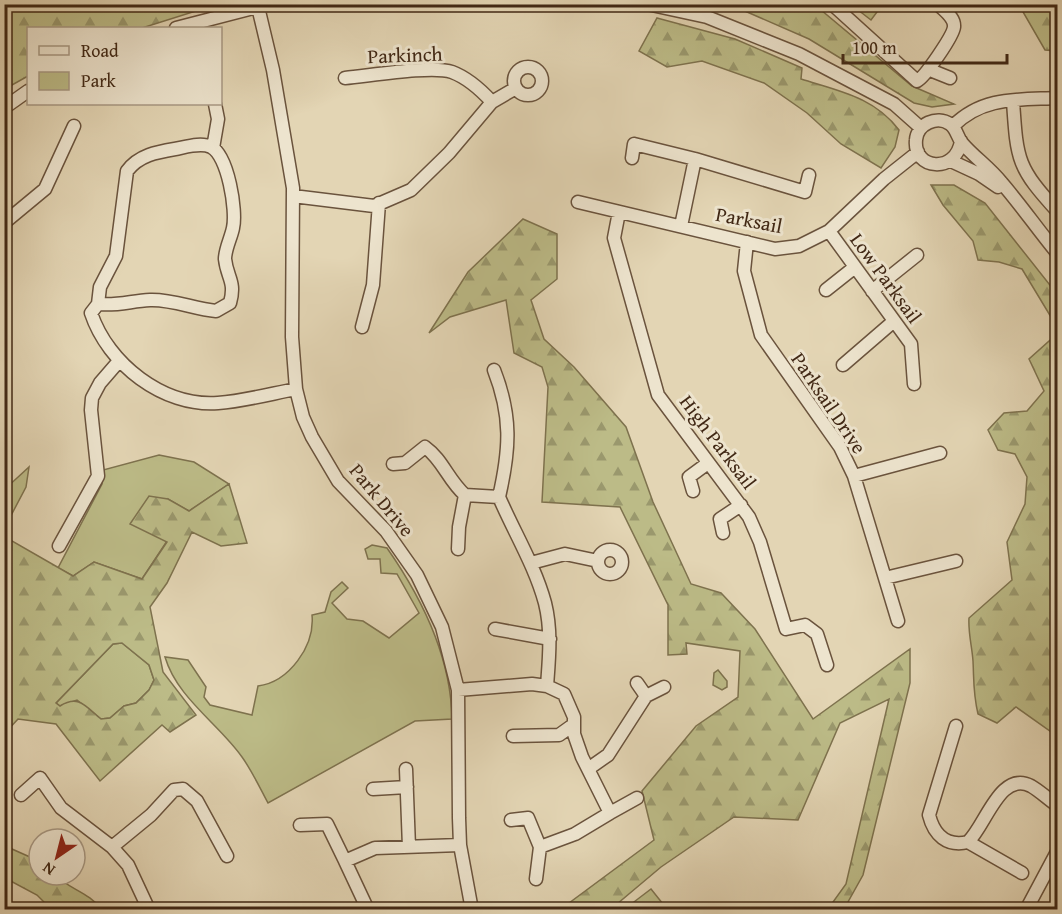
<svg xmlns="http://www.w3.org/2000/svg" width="1062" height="914" font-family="'Gentium Book Plus',serif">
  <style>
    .green { fill: #bcbb87; stroke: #7e724e; stroke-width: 1.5 }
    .forest { fill: url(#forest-firs); stroke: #7e724e; stroke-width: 1.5; fill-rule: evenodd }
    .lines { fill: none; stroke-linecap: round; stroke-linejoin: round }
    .minor-casing { stroke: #6a533d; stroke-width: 15 }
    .minor { stroke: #ede4ce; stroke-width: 12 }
    .labels { text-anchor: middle; stroke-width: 6; stroke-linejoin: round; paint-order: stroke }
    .street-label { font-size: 20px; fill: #412815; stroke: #ede4ce }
  </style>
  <defs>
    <pattern id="forest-firs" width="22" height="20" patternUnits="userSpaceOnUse" patternTransform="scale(1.5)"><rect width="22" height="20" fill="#bcbb87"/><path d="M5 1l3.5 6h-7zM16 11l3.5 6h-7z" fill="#9a986d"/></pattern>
  </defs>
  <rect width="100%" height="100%" fill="#e3d5b4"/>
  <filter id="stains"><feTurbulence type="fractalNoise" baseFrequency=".00333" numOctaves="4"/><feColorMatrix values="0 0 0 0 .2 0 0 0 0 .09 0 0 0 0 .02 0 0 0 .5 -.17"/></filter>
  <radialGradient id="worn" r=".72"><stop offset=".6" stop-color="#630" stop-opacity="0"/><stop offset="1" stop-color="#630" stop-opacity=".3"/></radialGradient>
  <path class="green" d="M159,455l35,7 35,22 -40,27 -21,-12 -1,42 -25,38 -48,-17 -21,14 -15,-8 44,-84 1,-14z
    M29,467l-3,20 -21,40v-38z
    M372,545l15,3c35,50 64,109 65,171l-37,2 -147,82c-8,-15 -16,-32 -26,-46 -23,-33 -65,-59 -77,-100l23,3 18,27 -2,10 6,8 42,10 6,-29c31,-4 57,-40 54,-71l13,-3 6,-20 11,-10 6,6 -16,15 15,16 16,2 26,17 30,-25 -22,-39 -16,-1 -1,-14h-12l-3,-10z
    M122,643l27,22 5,15 -5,10 -13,13 -12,3 -14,12 -9,1 -24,-19 -17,6 -4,-3 57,-59z
    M718,670l9,11v6l-5,3 -9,-5 1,-12z
    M651,889l16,20h-41v-1z"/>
  <path class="forest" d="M5,4h210v1l-73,23h-114v48l-23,13z
    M731,5h84l97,81 42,18 -22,3 -18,-4 -105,-64z
    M858,5h19v7l-6,8 -13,-10z
    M1019,5h38v46l-12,-1z
    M657,18l78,21 67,29 -1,11c38,12 73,18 98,51l-4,17 -14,21 -40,-24 -34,-31 -43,-30 -62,-22 -35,6 -28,-16z
    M931,185h23l31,18 72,91v33l-35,-58 -23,-7 -21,-2 -5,-19 -30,-36z
    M523,219l34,15v45l-26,21 13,39 30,28 52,60 27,75 38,82 30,9 34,36 58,90 97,-70v34l-47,192 -19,34h-16l18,-25 43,-185 -49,24 -42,97 -64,-3 -73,50 -50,42h-50l93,-69 -12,-49 54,-65 42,-29 2,-46 -54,-8 1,11 -19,1v-50l-48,-98 -78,-5 6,-115 -6,-20 -28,-14 -8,-53 -56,17 -21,16 39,-61z
    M1057,334v402l-41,-29 -19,16 -19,-9c-5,-21 -4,-33 -5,-53 -1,-15 -5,-28 -4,-43l43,-38 -5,-38 18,-38 2,-27 -12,-23 -17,-4 -10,-20 16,-17 23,-2 17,-20 -15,-32z
    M229,484l18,59 -26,3 -29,-14 -25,51 -17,24 13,65 33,43 -26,17 -8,-7 -62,56 -44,-57 -38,-5 -13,14 -1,-188 3,-7 66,38 21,-14 48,17 25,-37 -37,-18 19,-28 19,3 21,12zM122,643l27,22 5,15 -5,10 -13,13 -12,3 -14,12 -9,1c-15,-12 -22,-25 -41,-13l-4,-3 57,-59z
    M5,842l7,7 27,12v14h16c14,14 35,18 46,34h-50l-14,-14 -32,-17z"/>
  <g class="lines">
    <g class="minor-casing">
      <path id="minor" d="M647,4l60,13 92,37 95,50 27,24
        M832,4l85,77c8,-4 36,-45 37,-54 1,-10 -10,-16 -16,-23
        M258,7l15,63 20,118 -1,149 4,52 7,28 9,20 26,44 48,50 31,44 25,52 16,63 1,128 1,27 12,65
        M176,28l93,-24
        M514 81a14 14 0 1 1 28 0a14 14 0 1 1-28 0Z
        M930,70l20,8
        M345,78c24,-2 87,-13 107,-6 16,6 29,18 40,30
        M1013,101c4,60 4,66 45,111
        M4,108l24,-17
        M953,126c30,-30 65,-26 105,-28
        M961,141c-5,33 -48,29 -45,-1 1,-16 21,-25 34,-16 7,5 7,13 12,19 12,14 28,25 39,39 20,23 37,48 57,72
        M213,148l5,-29 -3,-15
        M632,158l2,-14 61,15 110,33 4,-17
        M951,161l28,13 19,13
        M293,196l81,10 37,-16 38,-37 43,-51 24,-14
        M578,202l197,47 24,-3 30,-15 55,-52 34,-27
        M619,212l-5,26 44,157 91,122 11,25 26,87 19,-4 12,9 10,31
        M4,223l41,-34 29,-63
        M681,226l14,-67
        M829,231l82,113 3,40
        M747,242l-3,29 17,64 79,112 14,29 44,145
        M826,290l29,-23
        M872,291l45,-36
        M98,304c20,2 33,-3 52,-4 22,-1 44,9 66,11l14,-8c6,-22 -3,-25 -5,-44 0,-10 6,-21 8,-31 4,-17 -5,-73 -22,-81 -10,-5 -25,0 -36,2 -18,3 -36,6 -48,22l-11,85 -16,31 -2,17 -7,9c17,51 72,94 127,90 26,-2 52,-9 78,-14
        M362,327l11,-42 6,-82
        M843,365l51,-44
        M494,370c18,46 16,79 5,127
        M393,464l12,-1 20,-16c18,13 23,33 40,48l34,2c15,35 36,69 46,106 7,28 4,56 2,83
        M854,476l86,-23
        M693,491l-4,-14 19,-14
        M723,533l-3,-14 21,-14
        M59,546l39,-70 -7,-66 1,-12 8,-15 19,-22
        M458,549l1,-22 6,-32
        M598 562a12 12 0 1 1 24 0a12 12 0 1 1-24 0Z
        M531,563l34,-9 33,7
        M885,578l71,-17
        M495,629l55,10
        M637,683l9,13
        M458,690l74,-6 15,2 17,8 10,23v17l8,23 28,56 -35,21 -35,13 -12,-29 -17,2
        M956,726l-27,89c5,20 18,32 39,27 18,-17 32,-72 63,-56 9,5 18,14 27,20
        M513,736l46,-1 14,-10
        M406,769l3,78
        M588,769l20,-14 38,-59 18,-9
        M373,789l34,-2
        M21,795l19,-17 21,30 51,39 16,18 21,45
        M610,813l27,-15
        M300,825l27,-1 18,37 30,-13 85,-3
        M968,842l54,31
        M112,847l39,-32 23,-25 9,-1 14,12 30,55
        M345,861l23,49
        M536,879l4,-32
        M1026,910l32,-60"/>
    </g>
    <use href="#minor" class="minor"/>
  </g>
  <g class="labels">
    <g class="street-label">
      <text transform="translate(405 55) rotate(-2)" y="7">Parkinch</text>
      <text transform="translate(749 220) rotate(11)" y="7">Parksail</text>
      <text transform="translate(886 278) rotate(54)" y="7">Low Parksail</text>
      <text transform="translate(829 403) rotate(56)" y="7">Parksail Drive</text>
      <text transform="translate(718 442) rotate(53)" y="7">High Parksail</text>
      <text transform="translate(382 500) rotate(50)" y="7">Park Drive</text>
    </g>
  </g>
  <rect width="1062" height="914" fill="none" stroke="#e3d5b4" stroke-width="24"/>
  <rect x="6" y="6" width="1050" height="902" fill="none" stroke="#412815" stroke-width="3"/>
  <rect x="12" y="12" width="1038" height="890" fill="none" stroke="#412815" stroke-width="1.5"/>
  <rect x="27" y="27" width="195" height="78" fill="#ede4ce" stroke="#a89984" stroke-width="1.5"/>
  <rect x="39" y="46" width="30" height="9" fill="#ede4ce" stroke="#a89984" stroke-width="1.5"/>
  <text x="81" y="57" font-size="18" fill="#412815">Road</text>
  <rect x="39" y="72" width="30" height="18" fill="#bcbb87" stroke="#a89984" stroke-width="1.5"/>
  <text x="81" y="87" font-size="18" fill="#412815">Park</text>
  <g transform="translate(57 857) rotate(215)"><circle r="28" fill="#ede4ce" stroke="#a89984" stroke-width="1.5"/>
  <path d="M0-4.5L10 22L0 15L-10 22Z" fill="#8f2418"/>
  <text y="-9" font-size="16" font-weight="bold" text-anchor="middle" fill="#412815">N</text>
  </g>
  <path d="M843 54v9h164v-9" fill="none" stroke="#412815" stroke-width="3"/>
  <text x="852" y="54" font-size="18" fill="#412815" stroke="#ede4ce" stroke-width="4.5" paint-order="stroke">100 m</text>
  <rect width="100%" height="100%" filter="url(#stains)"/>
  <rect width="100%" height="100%" fill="url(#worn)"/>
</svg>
